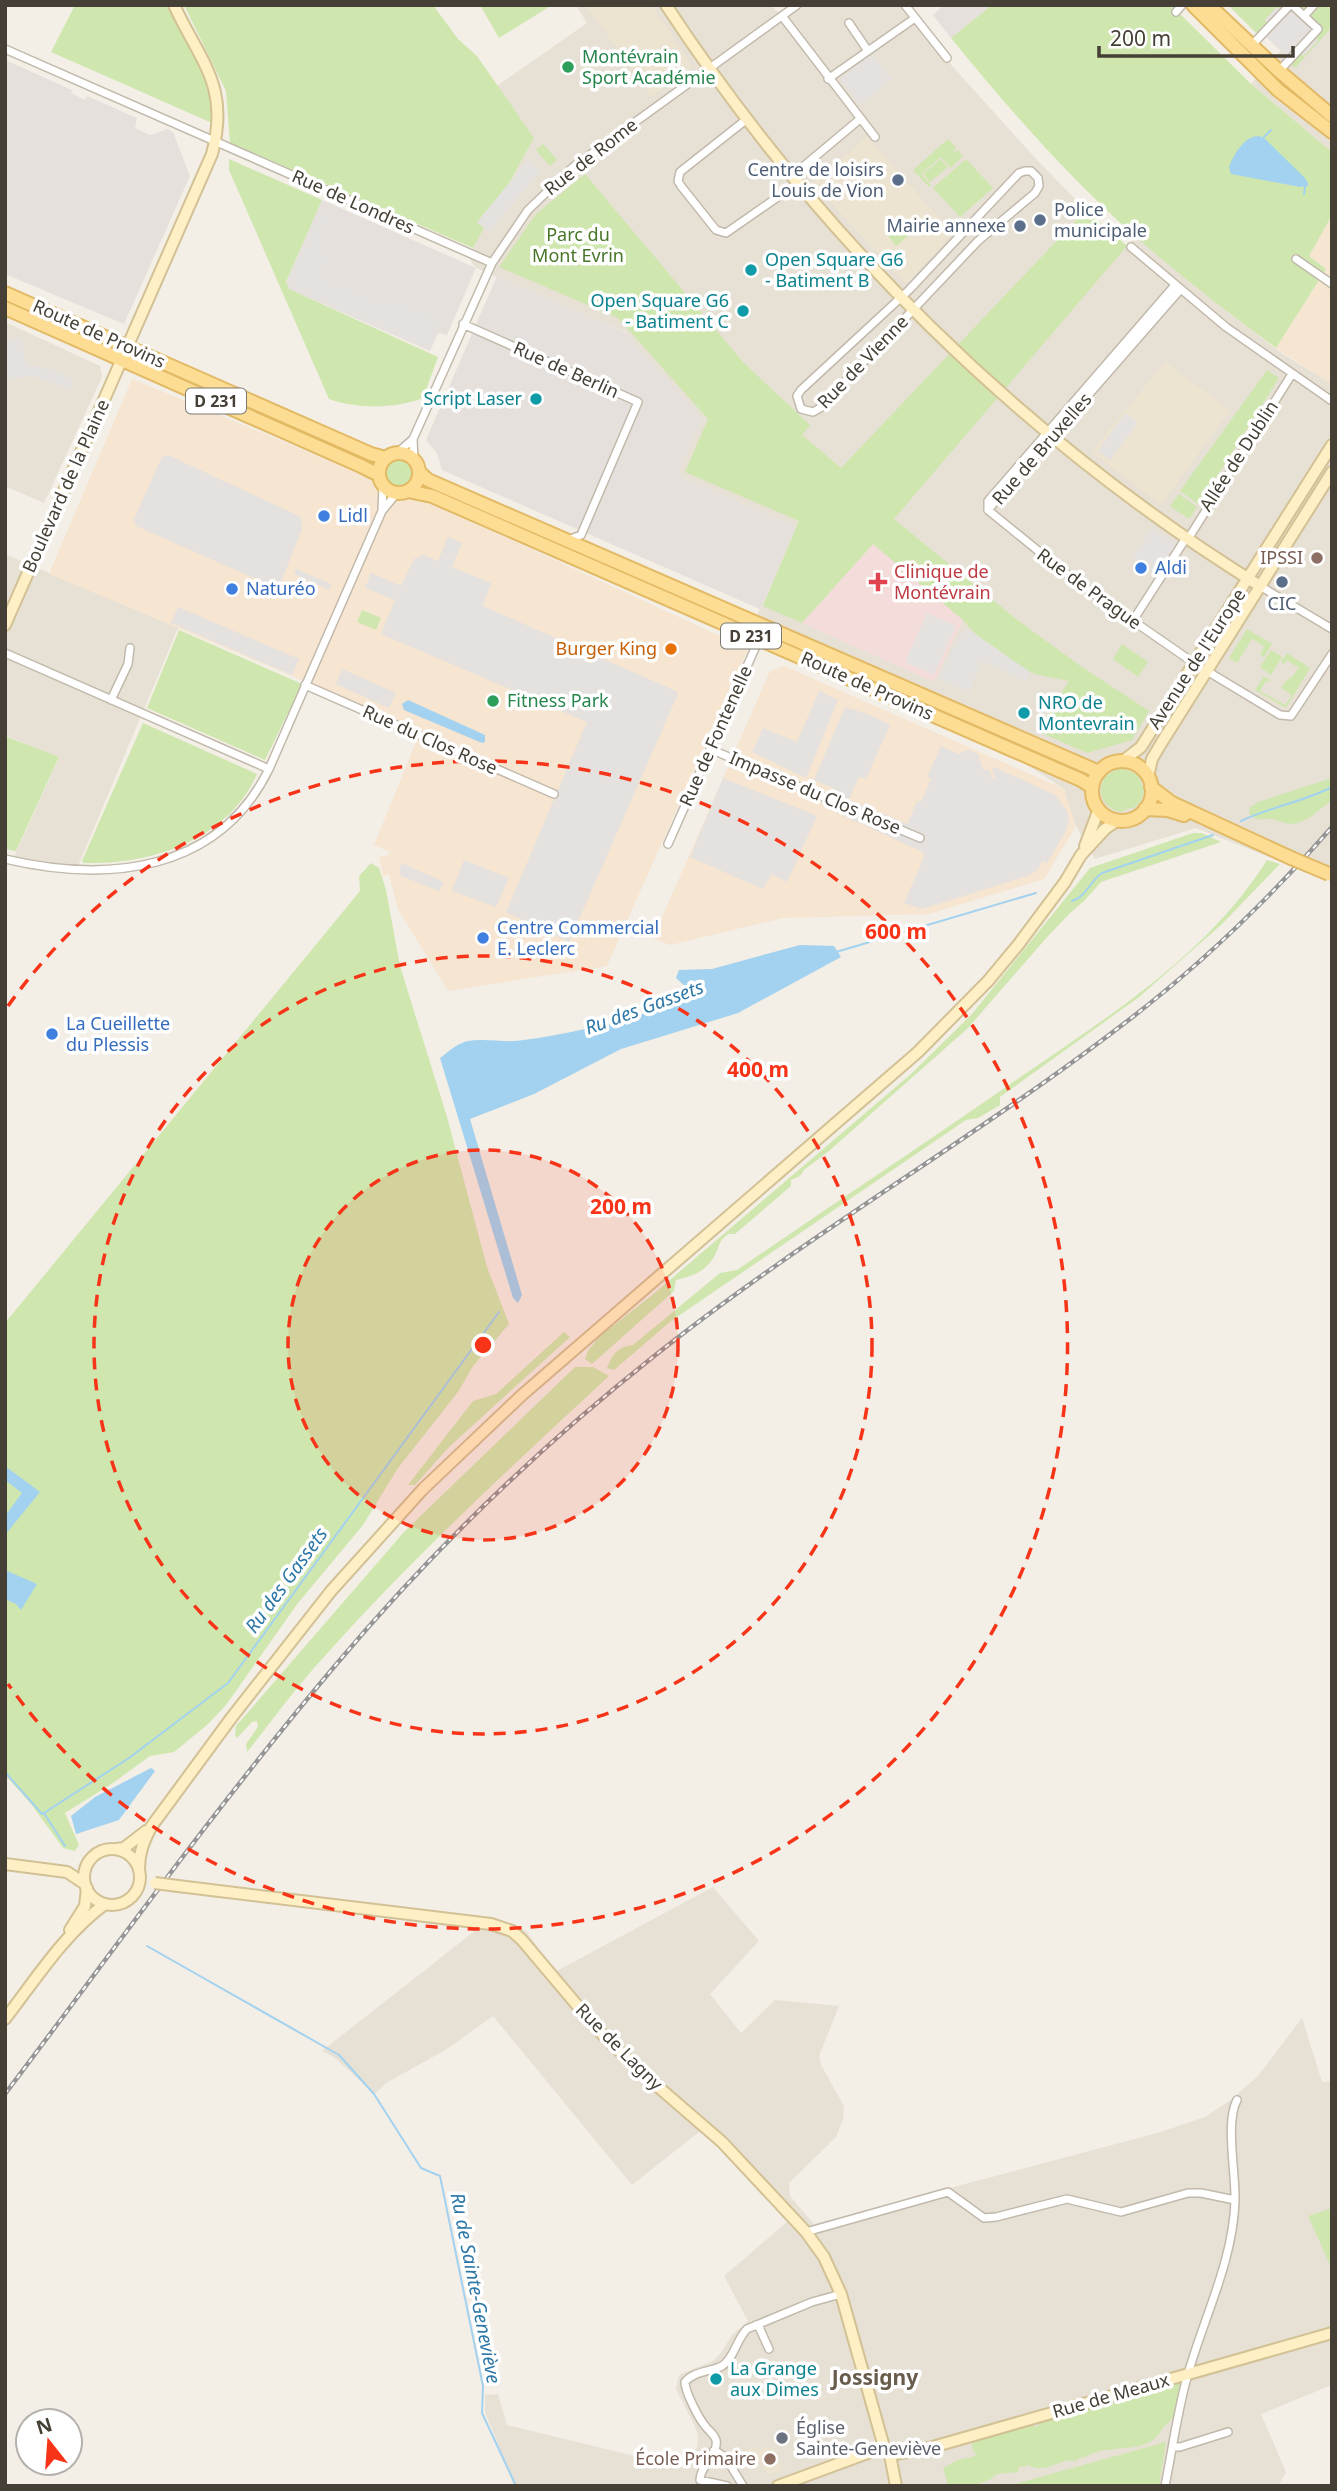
<svg xmlns="http://www.w3.org/2000/svg" width="1337" height="2491" font-family="'Noto Sans',sans-serif">
  <style>
    .residential { fill: #e7e0d4 }
    .commercial { fill: #f5e5d1 }
    .industrial { fill: #e5e0db }
    .education { fill: #ece3d0 }
    .medical { fill: #f3dcd9 }
    .green { fill: #cfe7af }
    .parking { fill: #e4e1de }
    .water { fill: #a2d2ef }
    .lines { fill: none; stroke-linecap: round; stroke-linejoin: round }
    .stream { stroke: #a2d2ef; stroke-width: 2 }
    .street-casing { stroke: #c1b9ab; stroke-width: 10 }
    .secondary-casing { stroke: #d3c196; stroke-width: 14 }
    .primary-casing { stroke: #e2b964; stroke-width: 16 }
    .street { stroke: #fff; stroke-width: 7 }
    .secondary { stroke: #feefc4; stroke-width: 10 }
    .primary { stroke: #fddd94; stroke-width: 12 }
    .rail-casing { stroke: #959595; stroke-width: 4.5 }
    .rail { stroke: #fff; stroke-width: 2; stroke-dasharray: 5; stroke-linecap: butt }
    .secondary-bridge-casing { stroke: #d3c196; stroke-width: 14; stroke-linecap: butt }
    .primary-bridge-casing { stroke: #e2b964; stroke-width: 16; stroke-linecap: butt }
    .secondary-bridge { stroke: #feefc4; stroke-width: 10 }
    .primary-bridge { stroke: #fddd94; stroke-width: 12 }
    .ring { fill: none; stroke: #f83418; stroke-width: 3.5; stroke-dasharray: 12 9 }
    .leisure-dot { fill: #2e9e5b; stroke: #fff; stroke-width: 2.5 }
    .service-dot { fill: #5c6f8a; stroke: #fff; stroke-width: 2.5 }
    .culture-dot { fill: #0f9aa8; stroke: #fff; stroke-width: 2.5 }
    .shop-dot { fill: #3f7fe0; stroke: #fff; stroke-width: 2.5 }
    .education-dot { fill: #8d6e63; stroke: #fff; stroke-width: 2.5 }
    .health-dot { fill: #e0444e; stroke: #fff; stroke-width: 2.5 }
    .food-dot { fill: #e8710a; stroke: #fff; stroke-width: 2.5 }
    .worship-dot { fill: #6b7280; stroke: #fff; stroke-width: 2.5 }
    .labels { text-anchor: middle; stroke-width: 7; stroke-linejoin: round; paint-order: stroke }
    .shield { fill: #fff; stroke: #7d7972; stroke-width: 2 }
    .shield-label { font-size: 16px; font-weight: bold; fill: #453f35 }
    .leisure-label { font-size: 18px; fill: #27864d; stroke: #fff; text-anchor: start }
    .street-label { font-size: 18px; fill: #453f35; stroke: #fff }
    .service-label { font-size: 18px; fill: #4e5e75; stroke: #fff; text-anchor: end }
    .park-label { font-size: 18px; fill: #487629; stroke: #fff }
    .culture-label { font-size: 18px; fill: #0d838f; stroke: #fff; text-anchor: start }
    .shop-label { font-size: 18px; fill: #366cbe; stroke: #fff; text-anchor: start }
    .education-label { font-size: 18px; fill: #785e54; stroke: #fff; text-anchor: end }
    .health-label { font-size: 18px; fill: #be3a42; stroke: #fff; text-anchor: start }
    .food-label { font-size: 18px; fill: #c56008; stroke: #fff; text-anchor: end }
    .worship-label { font-size: 18px; fill: #5b616d; stroke: #fff; text-anchor: start }
    .water-label { font-size: 19px; font-style: italic; fill: #2e78a8; stroke: #fff }
    .quarter-label { font-size: 21px; font-weight: bold; fill: #685c4c; stroke: #fff }
    .centre { fill: #f83418; stroke: #fff; stroke-width: 3.5 }
    .ring-label { font-size: 21px; text-anchor: middle; font-weight: bold; fill: #f83418; stroke: #fff; stroke-width: 7; stroke-linejoin: round; paint-order: stroke }
  </style>
  <rect width="100%" height="100%" fill="#f3eee6"/>
  <path class="residential" d="M576,5h196l3,5 13,7 16,-12h98l42,52 93,103 49,50 40,36 9,-10 94,77 54,41 49,30v498l-136,-54 -101,31 -19,-33 -12,-37 -171,-113 -136,-60 39,-89 -118,-52 -52,-143 -150,-64 -8,-11 66,-119 -37,-52 90,-63z
    M1233,5h99v147l-81,-68 30,-33z
    M5,322l95,44 2,11 -58,126 -39,-17z
    M5,554l173,74 -100,238 -64,-9 45,-99 -54,-23z
    M713,1887l46,54 -49,53 31,39 34,-33 64,6 -20,50 2,9 23,41 -1,13 -7,18 -47,46 1,13 24,28 347,-92 44,-15 27,-18 26,-23 44,-58 20,64 10,-1v304l-71,29 25,58 -8,14h-763l-30,-74v-17l13,-1 9,31 177,43 3,-2 10,-19 1,-11 -3,-10 -19,-37 2,-11 3,-4 32,-13 7,-7 12,-19 16,-14 -24,-45 63,-54 -63,-72 -24,-19 -68,54 -139,-169 -46,33 -61,34 -11,11 -40,-36 -13,-7 168,-132 29,8 8,5 28,40z"/>
  <path class="commercial" d="M1332,215v169l-56,-36 50,-79 -18,-13z
    M132,379l288,119 328,151 -141,317 -159,25 -50,-82 -9,-35 -6,2 -4,-19 10,-2 1,-3 -16,-7 47,-115 -372,-156z
    M784,666l280,123 12,37 -32,53 -115,35 -146,4 -113,27 -17,-7 117,-267z"/>
  <path class="industrial" d="M944,5h48l-41,33 -18,-23z
    M5,60l67,30 -1,3 14,7 2,-4 50,22 -2,10 15,7 18,-6 5,3 17,44 -66,148 -119,-50z
    M322,200l154,68 -29,67 -9,-2 -8,18 -141,-62 -3,-6z
    M497,276l128,56 77,87 -24,56 118,52 -36,82 -318,-139 -5,-17 -11,-13z"/>
  <path class="education" d="M586,5h66l40,62 -41,30z
    M867,137l86,96 -47,51 -93,-101z
    M1165,362l65,48 -69,95 -70,-53z
    M754,2446l3,4 11,-4 2,4 4,-1 8,22 -15,4 -6,-13 -19,7 -9,-12z"/>
  <path class="medical" d="M873,544l90,76 -29,62 -132,-59z"/>
  <path class="green" d="M75,5h95l38,74 3,9 1,35 -161,-71z
    M184,5h249l25,34 19,17 57,82 -61,110 -243,-105 -4,-52z
    M480,5h72l-53,33z
    M992,5h179l80,79 81,68v63l-23,41 17,13 -50,79c-48,-35 -94,-71 -139,-110 -68,-60 -129,-130 -186,-200z
    M1228,5h58l-5,5 -4,-3 -12,13 4,4 -11,11z
    M1296,5h36v22l-37,41 -5,-4 24,-27z
    M948,139l8,9 -3,3 2,1 3,-2 5,6 -12,12 -10,-11 -20,17 10,11 -2,2 -16,-17z
    M543,144l14,16 -7,6 -14,-16z
    M229,159l93,41 -36,82 3,7 149,68 -15,41c-28,11 -66,11 -94,1l-100,-229z
    M941,159l7,8 -18,15 -7,-8z
    M966,159l27,29 -33,29 -27,-29z
    M585,174l159,189 66,62 -8,10 39,33 245,-258 41,36 -233,273 121,99 64,47 70,46 -17,29 -45,13 -50,-22 32,-50c-13,-3 -27,-4 -39,-9 -19,-8 -55,-36 -67,-52l-90,-76 -71,79 -39,-17 36,-85 -114,-49 23,-53 -90,-101 -119,-51 37,-53z
    M907,218l9,11 -20,17 -9,-12z
    M1267,370l12,8 -80,127 -19,-14z
    M383 474a15 15 0 1 1 30 0a15 15 0 1 1-30 0Z
    M1179,494l18,13 -8,12 -19,-13z
    M362,610l19,8 -5,12 -19,-8z
    M1247,629l25,15 -8,13 -4,-3 4,-8 -12,-7 -15,24 -8,-5z
    M179,630l123,54 -37,76 -118,-52z
    M1122,644l26,18 -10,15 -25,-18z
    M1271,650l11,7 -11,18 -11,-8z
    M1287,653l23,15 -24,40 -31,-18 9,-14 6,4 -1,2 -3,-1 -6,10 25,14 7,-10 -11,-7 7,-10 2,1 9,-11 -12,-8 -3,4 -3,-2z
    M143,723l114,51c-29,66 -106,91 -173,89l-2,-2z
    M5,736l54,21 -43,94 -11,-2z
    M1123,768l15,7 6,15 -3,11 -8,8 -3,-1 -9,4c-28,-5 -26,-41 2,-44z
    M1332,778v22c-12,9 -30,28 -46,23 -11,-3 -16,-6 -28,-3l-9,-6 1,-7 8,-5z
    M1193,833h9l19,9 -120,40 -17,19 -14,12 -21,22 -82,94 -138,122 -25,19 -4,6 -9,4v6l-56,48h-7c-11,9 -8,13 -14,23 -10,16 -22,19 -38,23l-2,11 -82,73 -7,-5 3,-8 12,-15 51,-40 260,-222 61,-60 118,-146z
    M1267,860l13,4 -58,60 -83,73 -139,100v8l-22,13 -12,2 -295,201 -57,49 -7,-2c6,-14 10,-21 26,-23l87,-72 17,-3c95,-65 191,-129 285,-194 90,-62 186,-122 245,-216z
    M371,863l8,5 7,22 14,76 47,151 40,150 22,57 -36,42 -15,26 -60,76 -35,57 -65,78 -72,102 -19,20 -33,27 -24,4 -37,27 -48,30 14,32 -4,6 -12,-3 -32,-44 -26,-29v-452l355,-432 -1,-15z
    M564,1332l6,5 -121,110 -34,38h-7l65,-84 23,-7z
    M575,1367h18l16,9c-98,91 -196,181 -285,281 -28,30 -52,64 -77,95l-1,-8 12,-17 -1,-6 -5,1 -15,16 -2,-2 1,-10 168,-194z
    M1332,2208v56l-2,1 -22,-49z
    M1181,2382c3,15 -5,38 -18,45 -13,31 -55,14 -79,31l-3,-1 -5,4c-17,-4 -29,14 -48,4l-6,2 -3,-1 -1,6 -21,2 -6,5 -18,7 -25,-1 -5,-17 15,-8 17,-4 1,-3 -3,-2 -2,-10 60,-17 5,3 8,-6 58,-19 4,2 21,-9z
    M1166,2442l-7,44h-151z"/>
  <path class="parking" d="M1296,5l25,23 -7,9 4,3 -14,16 -4,-3 -8,8 -31,-29 7,-8 -3,-4 12,-13 4,3z
    M871,54l21,25 -32,26 -20,-26z
    M528,160l13,11 -52,61 -12,-10z
    M320,210l12,5 -12,33 11,5 -9,24 68,27 6,-6 46,20 -13,32 -138,-63 -3,-5z
    M22,337l4,28 17,2 20,7 11,6 -4,9 -37,-13 -18,2 -10,4v-42z
    M1125,413l13,10 -28,37 -12,-9z
    M168,455l133,62 1,12 -21,53 -7,5 -138,-61 -2,-7 28,-62z
    M1152,528l24,16 -20,30 -24,-17z
    M448,537l14,6 -10,24 39,16 -8,23 193,85 2,3 -109,248 -63,-30 81,-190 -206,-88 14,-34 -30,-12 6,-15 30,13 13,-27 9,-4 15,6z
    M296,569l35,15 -2,6 -35,-16z
    M178,607l121,52 -7,16 -121,-52z
    M927,613l29,13 -22,49 -29,-13z
    M965,631h6l59,41 -4,9 -44,-20 -13,31 -31,-13 21,-45z
    M342,669l54,24 -7,15 -53,-24z
    M819,691l19,9 -32,78 -54,-26 11,-24 34,14z
    M845,707l23,7 22,11 -24,54 -7,-2 -11,24 -15,-6 2,-6 -21,-9z
    M941,746l17,8 10,-4 10,4 5,16h6l3,8h3l-3,-10 2,-1 61,28 12,16 2,10 -3,10 -19,32 -4,-2 -5,8 -8,6 -108,34 -18,-6 20,-46 -1,-5 -90,-41 4,-12 21,9 3,-4 46,20 10,-23 4,1 10,-23 -4,-2z
    M723,778l94,38 -30,66 -15,-8 -9,15 -73,-32z
    M464,860l45,18 -13,29 -44,-16z
    M401,863l43,19 -5,9 -40,-16z"/>
  <path class="water" d="M1259,136l6,3 39,38 4,6v3l-8,1 -69,-13 -2,-7c5,-13 15,-31 30,-31z
    M408,700l77,35v7l-3,1 -78,-33 -2,-6z
    M800,945l34,1 7,11 -103,56 -117,36 -87,45 -64,25 52,176 -4,8 -5,-5 -73,-240c7,-5 14,-12 22,-15 12,-6 39,-1 53,-2 38,-4 149,-24 174,-51l-13,-12 3,-8 33,-1z
    M5,1466l35,26 -35,43v-19l17,-23 -17,-13z
    M5,1570l32,14 -16,26 -5,-6 -11,-5z
    M151,1768l4,3 -36,49 -43,14 -5,-18 24,-19z"/>
  <g class="lines">
    <path class="stream" d="M1263,138l8,-8
      M1304,194l1,-7
      M1241,821c29,-14 62,-19 91,-34
      M1072,901c13,-3 19,-21 30,-28l111,-38
      M836,952l200,-59
      M5,1772l37,42 2,-1 21,33
      M44,1813l85,-55 99,-75 271,-371
      M147,1946l192,109 35,39 47,74 19,8 43,210 -1,27 34,73"/>
    <g class="street-casing">
      <path id="street" d="M905,5l42,53
        M1176,12l6,-7
        M782,16l93,121
        M1304,16l10,-11
        M849,23l19,28
        M1251,46l39,-41
        M5,49l487,214
        M1279,71l39,-42 -26,-24
        M828,79l87,-61
        M747,119l-67,53 -2,9 3,5 35,44 10,3 72,-50
        M1025,171h6l7,7 1,8 -4,7 -57,48 -158,167 -7,4 -12,-3 -4,-13 4,-6 108,-100 110,-117z
        M792,176l68,-57
        M1131,247l95,80 106,74
        M1296,259l36,25
        M463,324l175,78 -57,133 -13,5
        M413,439l1,21
        M396,454l17,-15 79,-176 36,-53 45,-43 224,-162
        M988,510v-9l187,-216
        M988,510l192,-220
        M988,510l86,70 120,83
        M382,511l1,-26
        M1188,539l104,-165
        M1260,586l72,43
        M1132,622l54,-84
        M5,653l264,116
        M1207,671l73,44 11,1 41,-62
        M305,685l249,109
        M111,700l17,-36 2,-16
        M710,749l210,89
        M668,844l92,-207
        M5,859c102,24 213,14 264,-90l113,-258 14,-17
        M806,2232l142,-40 36,26 12,-1 71,-18 54,13 67,-19h13l34,7
        M756,2325l3,2 10,22
        M1173,2447h7l48,-15
        M714,2450l12,8 17,28
        M727,2486l-27,-6c0,-15 19,-26 16,-40 -2,-6 -7,-9 -10,-13 -7,-8 -21,-35 -21,-45 9,-11 25,-10 37,-16 12,-7 14,-26 25,-37l65,-27 29,-8
        M1165,2486c7,-35 12,-71 21,-105 16,-60 47,-118 49,-180 1,-27 -10,-79 2,-101"/>
    </g>
    <g class="secondary-casing">
      <path id="secondary" d="M666,5c153,233 357,434 594,581
        M5,625l207,-471c18,-68 -11,-91 -38,-149
        M1123,761l18,-14 191,-302
        M1148,777l4,-18 10,-17 170,-270
        M1085,846l14,-37
        M116,1849l8,-1 22,-17
        M84 1877a28 28 0 1 1 56 0a28 28 0 1 1-56 0Z
        M5,1864l62,8 18,12
        M139,1869c0,-17 5,-28 12,-42l81,-110 99,-126 92,-102 99,-94 396,-343 70,-71 30,-36 47,-63 16,-27 24,-26 13,-9
        M178,1886l313,38 21,7 10,9 76,90 43,42 81,70 84,90 18,25 17,37 43,153 6,8 6,31
        M70,1930l15,-24 2,-18
        M5,2019c31,-40 59,-85 100,-115
        M890,2455l39,-7 403,-115
        M778,2486l106,-39"/>
    </g>
    <g class="primary-casing">
      <path id="primary" d="M1193,5l85,85 54,42
        M1209,5l70,66 53,45
        M5,293l366,161 14,4
        M5,308l356,158 18,9
        M379 473a20 20 0 1 1 40 0a20 20 0 1 1-40 0Z
        M419,472l9,8 671,292
        M408,491l24,5 649,284 11,7
        M1092 791a30 30 0 1 1 60 0a30 30 0 1 1-60 0Z
        M1151,787l21,16 119,55
        M1145,809l23,1 16,5"/>
    </g>
    <use href="#street" class="street"/>
    <use href="#secondary" class="secondary"/>
    <use href="#primary" class="primary"/>
    <g class="rail-casing">
      <path id="rail" d="M5,2094c108,-143 213,-290 329,-427 95,-113 203,-218 319,-310 153,-122 323,-219 477,-338 74,-57 141,-122 202,-192"/>
    </g>
    <use href="#rail" class="rail"/>
    <g class="secondary-bridge-casing">
      <path id="secondary-bridge" d="M155,1883l23,3"/>
    </g>
    <g class="primary-bridge-casing">
      <path id="primary-bridge" d="M1291,858l38,16"/>
    </g>
    <use href="#secondary-bridge" class="secondary-bridge"/>
    <use href="#primary-bridge" class="primary-bridge"/>
  </g>
  <circle cx="483" cy="1345" r="195" fill="#f83418" fill-opacity=".12"/>
  <g class="ring">
    <circle cx="483" cy="1345" r="195"/>
    <circle cx="483" cy="1345" r="389"/>
    <path d="M8 1006A584 584 0 1 1 8 1684"/>
  </g>
  <g class="leisure-dot">
    <circle cx="568" cy="67" r="7"/>
    <circle cx="493" cy="701" r="7"/>
  </g>
  <g class="service-dot">
    <circle cx="898" cy="180" r="7"/>
    <circle cx="1040" cy="220" r="7"/>
    <circle cx="1020" cy="226" r="7"/>
    <circle cx="1282" cy="582" r="7"/>
  </g>
  <g class="culture-dot">
    <circle cx="751" cy="270" r="7"/>
    <circle cx="743" cy="311" r="7"/>
    <circle cx="536" cy="399" r="7"/>
    <circle cx="1024" cy="713" r="7"/>
    <circle cx="716" cy="2379" r="7"/>
  </g>
  <g class="shop-dot">
    <circle cx="324" cy="516" r="7"/>
    <circle cx="1141" cy="568" r="7"/>
    <circle cx="232" cy="589" r="7"/>
    <circle cx="483" cy="938" r="7"/>
    <circle cx="52" cy="1034" r="7"/>
  </g>
  <g class="education-dot">
    <circle cx="1317" cy="558" r="7"/>
    <circle cx="770" cy="2459" r="7"/>
  </g>
  <path class="health-dot" d="M874.5 571.5h7v7h7v7h-7v7h-7v-7h-7v-7h7z"/>
  <circle class="food-dot" cx="671" cy="649" r="7"/>
  <circle class="worship-dot" cx="782" cy="2438" r="7"/>
  <g class="labels">
    <g class="shield">
      <rect x="186" y="388.5" width="60" height="25" rx="5"/>
      <rect x="721" y="623.5" width="60" height="25" rx="5"/>
    </g>
    <g class="shield-label">
      <text x="216" y="407">D 231</text>
      <text x="751" y="642">D 231</text>
    </g>
    <g class="leisure-label">
      <text x="582" y="63">Montévrain<tspan x="582" dy="21">Sport Académie</tspan></text>
      <text x="507" y="707">Fitness Park</text>
    </g>
    <g class="street-label">
      <text transform="translate(591 157) rotate(-38)" y="6">Rue de Rome</text>
      <text transform="translate(353 202) rotate(24)" y="6">Rue de Londres</text>
      <text transform="translate(99 334) rotate(24)" y="6">Route de Provins</text>
      <text transform="translate(863 362) rotate(-46)" y="6">Rue de Vienne</text>
      <text transform="translate(566 370) rotate(24)" y="6">Rue de Berlin</text>
      <text transform="translate(1042 449) rotate(-49)" y="6">Rue de Bruxelles</text>
      <text transform="translate(1239 456) rotate(-57)" y="6">Allée de Dublin</text>
      <text transform="translate(66 486) rotate(-66)" y="6">Boulevard de la Plaine</text>
      <text transform="translate(1089 589) rotate(36)" y="6">Rue de Prague</text>
      <text transform="translate(1197 659) rotate(-57)" y="6">Avenue de l'Europe</text>
      <text transform="translate(867 686) rotate(24)" y="6">Route de Provins</text>
      <text transform="translate(716 736) rotate(-66)" y="6">Rue de Fontenelle</text>
      <text transform="translate(430 740) rotate(24)" y="6">Rue du Clos Rose</text>
      <text transform="translate(815 793) rotate(23)" y="6">Impasse du Clos Rose</text>
      <text transform="translate(619 2047) rotate(45)" y="6">Rue de Lagny</text>
      <text transform="translate(1111 2396) rotate(-16)" y="6">Rue de Meaux</text>
    </g>
    <g class="service-label">
      <text x="884" y="176">Centre de loisirs<tspan x="884" dy="21">Louis de Vion</tspan></text>
      <text x="1054" y="216" text-anchor="start">Police<tspan x="1054" dy="21">municipale</tspan></text>
      <text x="1006" y="232">Mairie annexe</text>
      <text x="1282" y="610" text-anchor="middle">CIC</text>
    </g>
    <g class="park-label">
      <text x="578" y="241">Parc du<tspan x="578" dy="21">Mont Evrin</tspan></text>
    </g>
    <g class="culture-label">
      <text x="765" y="266">Open Square G6<tspan x="765" dy="21">- Batiment B</tspan></text>
      <text x="729" y="307" text-anchor="end">Open Square G6<tspan x="729" dy="21">- Batiment C</tspan></text>
      <text x="522" y="405" text-anchor="end">Script Laser</text>
      <text x="1038" y="709">NRO de<tspan x="1038" dy="21">Montevrain</tspan></text>
      <text x="730" y="2375">La Grange<tspan x="730" dy="21">aux Dimes</tspan></text>
    </g>
    <g class="shop-label">
      <text x="338" y="522">Lidl</text>
      <text x="1155" y="574">Aldi</text>
      <text x="246" y="595">Naturéo</text>
      <text x="497" y="934">Centre Commercial<tspan x="497" dy="21">E. Leclerc</tspan></text>
      <text x="66" y="1030">La Cueillette<tspan x="66" dy="21">du Plessis</tspan></text>
    </g>
    <g class="education-label">
      <text x="1303" y="564">IPSSI</text>
      <text x="756" y="2465">École Primaire</text>
    </g>
    <g class="health-label">
      <text x="894" y="578">Clinique de<tspan x="894" dy="21">Montévrain</tspan></text>
    </g>
    <g class="food-label">
      <text x="657" y="655">Burger King</text>
    </g>
    <g class="worship-label">
      <text x="796" y="2434">Église<tspan x="796" dy="21">Sainte-Geneviève</tspan></text>
    </g>
    <g class="water-label">
      <text transform="translate(644 1007) rotate(-20)" y="7">Ru des Gassets</text>
      <text transform="translate(286 1580) rotate(-54)" y="7">Ru des Gassets</text>
      <text transform="translate(476 2288) rotate(79)" y="7">Ru de Sainte-Geneviève</text>
    </g>
    <g class="quarter-label">
      <text x="875" y="2385">Jossigny</text>
    </g>
  </g>
  <circle cx="483" cy="1345" r="10" class="centre"/>
  <g class="ring-label">
    <text x="896" y="939">600 m</text>
    <text x="758" y="1077">400 m</text>
    <text x="621" y="1214">200 m</text>
  </g>
  <rect width="1337" height="2491" fill="none" stroke="#453f35" stroke-width="14"/>
  <g transform="translate(49 2442) rotate(343)"><circle r="33" fill="#ffffff" stroke="#b5b2ae" stroke-width="2"/>
  <path d="M0-5L12 26L0 18L-12 26Z" fill="#f83418"/>
  <text y="-10" font-size="19" font-weight="bold" text-anchor="middle" fill="#453f35">N</text>
  </g>
  <path d="M1099 46v10h194v-10" fill="none" stroke="#453f35" stroke-width="3.5"/>
  <text x="1110" y="46" font-size="21" fill="#453f35" stroke="#ffffff" stroke-width="5" paint-order="stroke">200 m</text>
</svg>
